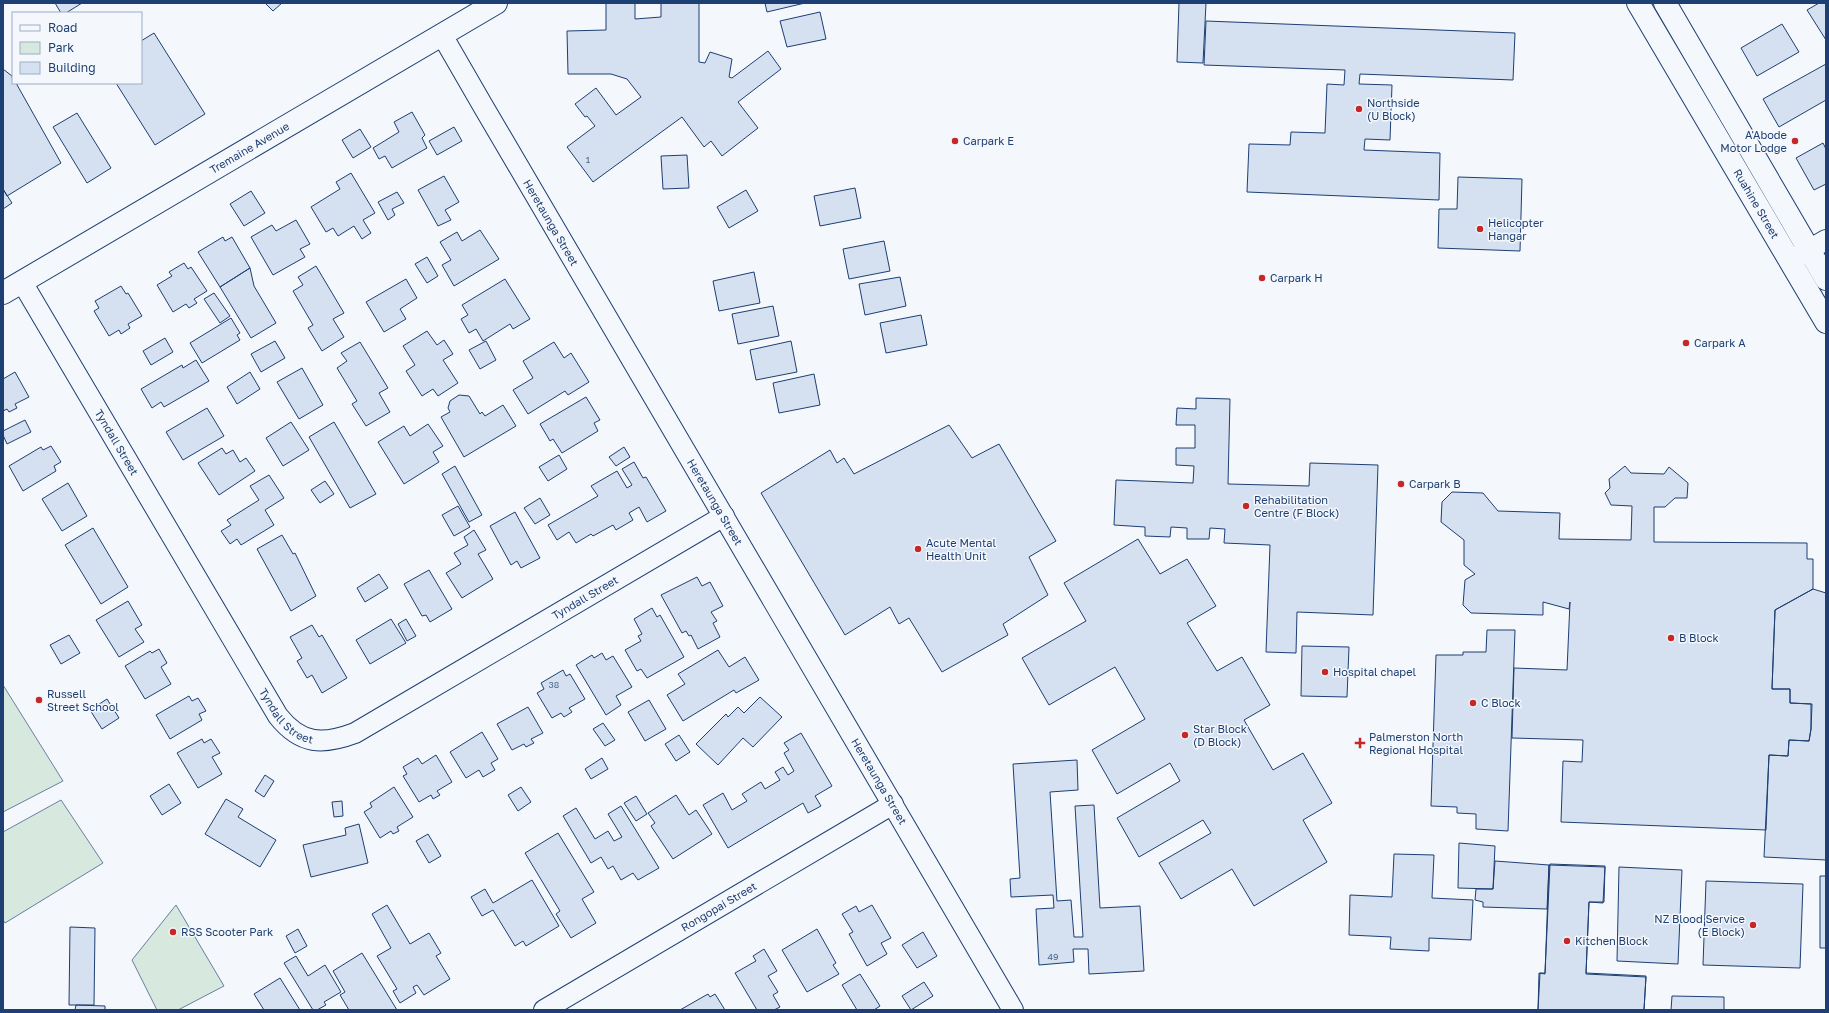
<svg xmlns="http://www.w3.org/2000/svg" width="1829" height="1013" font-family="'Golos Text',sans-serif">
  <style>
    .green { fill: #d7e8df; stroke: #687fa3 }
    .building { fill: #d5e0f0; stroke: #1d3f73 }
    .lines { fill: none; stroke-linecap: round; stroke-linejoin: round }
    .street-casing { stroke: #1d3f73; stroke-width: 22 }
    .secondary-casing { stroke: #1d3f73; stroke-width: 24 }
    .street { stroke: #f4f7fb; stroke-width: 20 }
    .secondary { stroke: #f4f7fb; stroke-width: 22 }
    .poi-dot { fill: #c62828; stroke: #f4f7fb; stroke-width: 1.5 }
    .labels { text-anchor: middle; stroke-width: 3; stroke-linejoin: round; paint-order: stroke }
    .number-label { font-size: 9px; fill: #4b6792 }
    .poi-label { font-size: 11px; fill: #1d3f73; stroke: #f4f7fb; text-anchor: start }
    .street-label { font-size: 11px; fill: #1d3f73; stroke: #f4f7fb }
  </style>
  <rect width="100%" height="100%" fill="#f4f7fb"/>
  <path class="green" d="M3,685l60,96 -60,31z
    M61,800l42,63 -98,60 -2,-3v-88z
    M176,905l48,81 -46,24h-21l-25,-50z"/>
  <path class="building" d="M55,3h27l-16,10h-5z
    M265,3h17l-9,8z
    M606,3h29v16l26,-2v-14h38v59l6,1 5,-11 22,7 -3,18 3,1 36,-27 13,18 -43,33 20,26 -36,28 -11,-15 -7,6 -22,-30 -89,65 -26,-35 28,-21 -8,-10 -2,1 -10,-13 21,-16 20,27 25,-18 -14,-18 -16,-5h-43l-1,-43 39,-1z
    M765,3h40l-38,9z
    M1179,3h27l-3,60 -26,-1z
    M1819,3h7v37l-19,-30z
    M820,12l6,27 -39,8 -7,-26z
    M1206,21l309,12 -2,47 -153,-6 -1,10 33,1 -2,55 -25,-1 -1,11 76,3 -1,47 -192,-8 2,-48 41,1 1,-13 34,1 2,-49 17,1 1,-15 -141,-5z
    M1782,24l17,28 -42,24 -16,-28z
    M154,33l51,81 -50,31 -39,-62h25v-42z
    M1826,64v36l-47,27 -16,-28z
    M3,69l9,7 1,7h3l45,80 -54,33 -4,-7z
    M412,112l13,23 -3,3 5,10 -35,20 -7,-12 -6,3 -6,-11 26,-16 -5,-10z
    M77,113l34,55 -24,15 -34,-56z
    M454,127l8,14 -25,14 -8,-14z
    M360,129l11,18 -18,11 -11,-18z
    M1823,143l3,6v35l-12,6 -18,-32z
    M687,155l2,33 -26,1 -2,-33z
    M351,173l24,40 -12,7 8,13 -9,6 -8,-13 -16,10 -5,-8 -7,4 -15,-25 29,-18 -4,-7z
    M444,176l15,26 -14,8 6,10 -13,6 -20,-36z
    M1458,177l64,2 -2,72 -82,-3 1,-39h18z
    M855,188l6,30 -41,8 -6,-30z
    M3,189l9,14 -9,6z
    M746,190l12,21 -29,17 -12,-21z
    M251,191l14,22 -21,13 -14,-22z
    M397,192l7,11 -12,6 3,6 -7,5 -10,-18z
    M296,220l14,24 -10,5 5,8 -32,18 -22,-38 21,-12 4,6z
    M480,230l19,29 -45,27 -12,-21 9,-5 -11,-18 17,-10 5,9z
    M223,237l2,4 7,-4 18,31 -30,19 -22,-35z
    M884,241l6,30 -41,8 -6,-30z
    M427,257l11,19 -11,7 -12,-19z
    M184,263l4,6 3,-2 16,24 -13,8 3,4 -8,5 -3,-4 -13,8 -16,-27 15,-9 -3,-4z
    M316,266l28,47 -11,6 11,18 -22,14 -14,-23 5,-3 -20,-34 10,-6 -5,-8z
    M250,268l4,18 22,37 -25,15 -31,-51z
    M754,272l6,31 -41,8 -6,-30z
    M900,277l6,29 -41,9 -6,-31z
    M406,279l11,19 -17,11 6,10 -22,13 -18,-30z
    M505,279l25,40 -17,10 -3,-5 -27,17 -7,-12 -7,4 -8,-14 7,-4 -6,-10z
    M121,286l5,8 2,-1 14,23 -14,8 2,4 -9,6 -2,-4 -10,6 -15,-25 5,-3 -4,-7z
    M214,293l16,23 -10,7 -16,-24z
    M773,306l6,30 -41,8 -6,-30z
    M921,315l6,30 -41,8 -6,-30z
    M231,318l9,15 -3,2 3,5 -38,23 -12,-20z
    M427,331l10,14 7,-5 9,14 -10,6 15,23 -20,13 -5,-7 -11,7 -16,-25 9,-6 -12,-19z
    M165,338l8,14 -22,13 -8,-14z
    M275,341l10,17 -24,14 -10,-18z
    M486,341l10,19 -16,9 -11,-19z
    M791,341l6,31 -41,8 -6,-30z
    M360,342l28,46 -9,5 11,19 -24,14 -14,-22 5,-3 -20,-33 10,-7 -6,-8z
    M554,342l10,16 7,-5 18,29 -21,13 -3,-4 -37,23 -15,-24 20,-12 -10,-17z
    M196,360l13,21 -45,26 -3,-5 -9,6 -11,-19 41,-24 1,3z
    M302,368l21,37 -24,14 -22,-37z
    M15,372l14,25 -14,7 2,4 -8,4 -2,-3 -4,2v-32z
    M250,372l10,17 -23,15 -10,-17z
    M814,374l6,31 -41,8 -6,-30z
    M459,395l10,1 11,18 2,-2 3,4 18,-11 13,21 -52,31 -23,-40 9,-5 -2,-4 2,-7z
    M586,397l14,23 -6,3 4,8 -36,22 -9,-14 -3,2 -10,-17z
    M1196,398l34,1 -2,85 81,2 1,-23 68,2 -5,150 -76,-3 -1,41 -30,-1 4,-107 -46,-2 1,-14 -15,-1 -1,11h-22v-11l-16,-1 -1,10 -25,-1v-9l-31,-2 2,-45 77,3 1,-17 -18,-1v-17h19v-23h-19l1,-17 19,1z
    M207,408l17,28 -41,24 -17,-28z
    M25,420l6,12 -24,12 -4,-9v-4z
    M291,422l18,28 -26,16 -17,-28z
    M334,422l42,72 -26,14 -41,-71z
    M428,424l15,22 -10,6 6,10 -35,22 -26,-42 26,-16 6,10z
    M949,425l23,33 27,-14 57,97 -27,16 19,38 -45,29 5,11 -66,37 -33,-54 -10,6 -9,-17 -45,28 -84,-142 69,-43 7,13 7,-5 10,16z
    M51,446l10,16 -7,4 2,5 -33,20 -14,-25 32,-19 2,3z
    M624,447l6,10 -14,9 -7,-9z
    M222,448l4,6 7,-4 7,12 6,-4 9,13 -36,24 -21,-32z
    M559,455l8,14 -19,12 -9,-14z
    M634,462l9,16 3,-1 20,34 -19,11 -8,-15 -10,6 4,7 -17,10 -3,-5 -20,11 -2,-2 -15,9 -7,-11 -12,8 -9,-15 50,-29 -7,-10 26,-15 10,17 5,-3 -10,-16z
    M455,466l27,49 -13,7 -27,-48z
    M1625,466l6,7 33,1 5,-7 19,16 -1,15h-12l-10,9h-11v35l153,1v16h6v30l-38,21 -3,79h18v14l21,1v25l-2,12 -20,-1 -1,16 -19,-1 -3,75 -205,-8 2,-61 19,1 1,-22 -71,-2 2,-70 53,2 3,-68 -1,7 -26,-7v13l-72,-2 -8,-8 2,-25 10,-6 -11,-9v-25l-23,-18 1,-20 10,-10 31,1 15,18 62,2 -1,26 72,1 1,-34 -21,-1 -6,-12 5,-5 -1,-9z
    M269,475l15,23 -19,12 9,15 -33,20 -4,-6 -7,5 -9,-13 10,-6 -4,-5 32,-20 -9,-14z
    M325,481l9,13 -14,9 -9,-13z
    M68,483l19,33 -25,15 -20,-32z
    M540,498l10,17 -15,9 -11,-16z
    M458,506l12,21 -16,9 -12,-21z
    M515,512l25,46 -19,10 -4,-7 -6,4 -21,-39z
    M93,528l35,59 -27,17 -36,-59z
    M474,530l12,20 -8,4 15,25 -31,19 -16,-25 15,-9 -7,-11 14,-8 -4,-8z
    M282,535l11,19 2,-1 21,43 -25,15 -34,-62z
    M1138,539l22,35 27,-15 29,47 -29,17 30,48 25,-14 28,48 -26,15 29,50 30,-17 29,50 -29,17 24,42 -73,44 -22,-37 -51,30 -22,-36 52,-30 -8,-13 -64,37 -22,-39 63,-37 -10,-18 -53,31 -25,-44 53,-31 -30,-52 -66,38 -27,-47 64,-37 -22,-38z
    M429,570l23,39 -22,13 -4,-7 -4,1 -18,-32z
    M379,574l9,14 -23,14 -8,-14z
    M697,577l5,9 8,-4 13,24 -12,6 6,9 -4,2 7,14 -22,12 -7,-14 -2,1 -3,-5 -4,2 -21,-38z
    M1813,589l13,4v267l-62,-3 5,-102 19,1 1,-16 20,1 2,-12 1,-25 -22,-1v-14h-18l3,-79z
    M128,601l14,24 -7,4 9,13 -25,15 -23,-37z
    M652,608l5,9 3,-2 24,42 -37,21 -6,-9 -4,2 -12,-21 16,-9 -3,-5 4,-2 -8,-15z
    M391,619l15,24 -36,21 -14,-24z
    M406,619l10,17 -9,5 -9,-17z
    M312,625l7,12 3,-2 25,43 -25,15 -10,-18 -5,3 -10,-17 5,-3 -12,-21z
    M1487,630h28l-7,201 -32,-2v-15l-19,-1v-6l-26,-1 5,-151h27v-3h23z
    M69,635l11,18 -19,11 -11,-19z
    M1302,646l47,1 -2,50 -46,-1z
    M159,649l8,14 -6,4 10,17 -26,15 -20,-33 25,-15 2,2z
    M718,650l11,17 16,-10 14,23 -23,13 -2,-3 -51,31 -16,-26 18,-11 -7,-10z
    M602,653l4,7 7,-4 19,31 -16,9 5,9 -15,10 -30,-50 16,-10 2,3z
    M563,670l3,6 4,-2 15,25 -16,9 3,4 -8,5 -3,-4 -9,5 -15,-25 7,-4 -3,-6z
    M189,696l3,5 6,-3 8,13 -7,3 3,6 -32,19 -14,-24z
    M760,697l22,20 -29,30 -10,-9 -25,27 -22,-21 30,-30 2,3 10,-10 6,6z
    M107,699l12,19 -17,11 -12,-19z
    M649,700l17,29 -21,12 -17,-29z
    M528,707l15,26 -12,6 3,4 -8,4 -2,-3 -12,6 -15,-26z
    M603,723l12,17 -10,6 -12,-17z
    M482,732l16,27 -7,4 4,7 -12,7 -4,-7 -13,8 -16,-26z
    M801,733l31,53 -17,10 6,10 -13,7 -5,-10 -75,45 -25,-43 20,-12 9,17 15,-9 -5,-7 19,-12 4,7 15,-9 -5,-8 8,-5 5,8 6,-4 -10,-18 5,-3 -5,-7z
    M679,735l11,17 -14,9 -11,-17z
    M202,739l2,4 7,-4 9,14 -8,4 10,17 -24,14 -21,-35z
    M436,755l16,27 -15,9 3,4 -7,4 -2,-4 -12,7 -16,-26 4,-2 -4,-7 15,-9 4,6z
    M602,758l6,11 -17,10 -6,-10z
    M1077,760l1,30 -28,2 7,109 14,-1 3,37h9l-8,-131 19,-1 6,103 40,-2 4,65 -55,3 -1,-25h-15l1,13 -35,3 -3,-56 18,-1 -1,-13 -42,2 -1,-18 10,-1 -7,-114z
    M265,775l9,6 -10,16 -9,-6z
    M169,784l12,19 -19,12 -12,-19z
    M394,787l19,30 -16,10 2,4 -6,3 -2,-3 -11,7 -16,-26 8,-5 -2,-4z
    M521,787l10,15 -13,9 -10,-16z
    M676,795l13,20 7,-5 16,24 -39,25 -22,-33 4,-3 -7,-10z
    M636,796l11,18 -11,7 -12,-18z
    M226,799l17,10 -5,8 38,23 -16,27 -55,-33z
    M342,801l1,15 -9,1 -2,-15z
    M621,806l38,62 -21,12 -5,-7 -12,7 -8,-14 -5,3 -7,-12 -10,6 -28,-47 13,-8 19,31 13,-8 6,10 8,-4 -14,-23z
    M359,824l9,39 -57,14 -8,-32 43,-10 -1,-7z
    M558,833l36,59 -12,7 14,24 -25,15 -15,-24 4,-3 -35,-58z
    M428,834l13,22 -12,7 -13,-22z
    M1459,843l36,3 -2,43 -35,-1z
    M1394,854l40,1 -2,43 41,2 -2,40 -42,-2v13l-39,-2 1,-12 -42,-2 1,-40 42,2z
    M1495,861l54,4 -2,44 -64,-2v-5l-8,-2 1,-11h17z
    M1550,864l55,2 -1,36h-15l-3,71 60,3 -2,34h-106l2,-37h5z
    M1549,865l56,2 -2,36 -14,-1 -3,72 60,3 -2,33h-106l1,-37 6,1z
    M1619,867l63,3 -4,94 -61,-3z
    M1820,876h6v72h-6z
    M532,880l27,46 -33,20 -3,-5 -8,5 -22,-36 -11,6 -11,-19 14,-8 8,14z
    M1706,881l97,3 -3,84 -97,-3z
    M387,905l23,39 19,-11 12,20 -5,3 14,23 -26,16 -7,-10 -4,2 3,6 -16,10 -7,-12 4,-2 -20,-33 14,-8 -19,-34z
    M872,905l19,33 -10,5 6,11 -20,12 -18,-32 4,-2 -11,-18 14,-8 3,6z
    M70,927l25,1 -1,77h-25z
    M298,929l9,17 -12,7 -9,-17z
    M817,929l19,34 -3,2 6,9 -32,18 -25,-42z
    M923,932l14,24 -20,12 -15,-23z
    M764,949l13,22 -9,5 10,16 -5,3 7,12 -6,3h-17l-22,-37 21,-12 -3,-5z
    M362,953l35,57h-48l-9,-15 5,-3 -12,-21z
    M296,956l12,20 17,-11 16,27 -17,10 2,3 -9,5h-4l-29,-47z
    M860,974l20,32 -6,4h-17l-15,-25z
    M280,978l20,32h-36l-10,-16z
    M924,982l9,14 -22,14 -9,-14z
    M708,994l2,3 5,-3 10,16h-45z
    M1672,996l52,1v13h-53z
    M76,1005l29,1v4h-30z"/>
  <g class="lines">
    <g class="street-casing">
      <g id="street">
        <path id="s1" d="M442,35c188,326 381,649 571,975"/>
        <path d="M1795,258l31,-18"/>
        <path id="s2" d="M22,282l256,434c23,29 45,29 77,17l369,-217"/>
        <path id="s3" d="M544,1010l349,-206"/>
      </g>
    </g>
    <g class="secondary-casing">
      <g id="secondary">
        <path id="s4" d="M1638,3l188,319"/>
        <path d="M1665,3l161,276"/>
        <path id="s5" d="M3,293l493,-290"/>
      </g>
    </g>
    <use href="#street" class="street"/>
    <use href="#secondary" class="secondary"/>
  </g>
  <g class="poi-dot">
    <circle cx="1359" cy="109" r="4"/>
    <circle cx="955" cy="141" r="4"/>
    <circle cx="1795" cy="141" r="4"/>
    <circle cx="1480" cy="229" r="4"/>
    <circle cx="1262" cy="278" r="4"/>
    <circle cx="1686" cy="343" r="4"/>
    <circle cx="1401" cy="484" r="4"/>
    <circle cx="1246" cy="506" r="4"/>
    <circle cx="918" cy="549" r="4"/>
    <circle cx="1671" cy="638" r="4"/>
    <circle cx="1325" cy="672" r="4"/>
    <circle cx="39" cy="700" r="4"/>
    <circle cx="1473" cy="703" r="4"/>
    <circle cx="1185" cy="735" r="4"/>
    <path d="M1358 737h4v4h4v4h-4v4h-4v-4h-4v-4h4z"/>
    <circle cx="1753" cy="925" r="4"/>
    <circle cx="173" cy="932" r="4"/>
    <circle cx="1567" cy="941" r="4"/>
  </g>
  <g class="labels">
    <g class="number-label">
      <text x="588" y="163">1</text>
      <text x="554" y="688">38</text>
      <text x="1053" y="960">49</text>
    </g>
    <g class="poi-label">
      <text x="1367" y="107">Northside<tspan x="1367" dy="13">(U Block)</tspan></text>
      <text x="1787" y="139" text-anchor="end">A'Abode<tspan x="1787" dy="13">Motor Lodge</tspan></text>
      <text x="963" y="145">Carpark E</text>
      <text x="1488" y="227">Helicopter<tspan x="1488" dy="13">Hangar</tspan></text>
      <text x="1270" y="282">Carpark H</text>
      <text x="1694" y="347">Carpark A</text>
      <text x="1409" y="488">Carpark B</text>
      <text x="1254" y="504">Rehabilitation<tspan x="1254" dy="13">Centre (F Block)</tspan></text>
      <text x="926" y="547">Acute Mental<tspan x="926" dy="13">Health Unit</tspan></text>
      <text x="1679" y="642">B Block</text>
      <text x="1333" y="676">Hospital chapel</text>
      <text x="47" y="698">Russell<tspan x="47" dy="13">Street School</tspan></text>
      <text x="1481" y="707">C Block</text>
      <text x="1193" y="733">Star Block<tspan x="1193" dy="13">(D Block)</tspan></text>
      <text x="1369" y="741">Palmerston North<tspan x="1369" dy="13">Regional Hospital</tspan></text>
      <text x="1745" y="923" text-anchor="end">NZ Blood Service<tspan x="1745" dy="13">(E Block)</tspan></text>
      <text x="181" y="936">RSS Scooter Park</text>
      <text x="1575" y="945">Kitchen Block</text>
    </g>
    <g class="street-label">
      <text dy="4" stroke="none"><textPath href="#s5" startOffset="286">Tremaine Avenue</textPath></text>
      <text dy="4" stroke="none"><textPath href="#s4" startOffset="233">Ruahine Street</textPath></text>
      <text dy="4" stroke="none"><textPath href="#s1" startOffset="217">Heretaunga Street</textPath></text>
      <text dy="4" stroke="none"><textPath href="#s2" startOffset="186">Tyndall Street</textPath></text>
      <text dy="4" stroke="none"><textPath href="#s1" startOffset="541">Heretaunga Street</textPath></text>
      <text dy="4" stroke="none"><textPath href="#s2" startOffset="857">Tyndall Street</textPath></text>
      <text dy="4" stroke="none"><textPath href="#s2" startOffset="510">Tyndall Street</textPath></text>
      <text dy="4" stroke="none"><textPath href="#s1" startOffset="865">Heretaunga Street</textPath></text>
      <text dy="4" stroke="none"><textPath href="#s3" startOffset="203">Rongopai Street</textPath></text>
    </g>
  </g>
  <rect width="1829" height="1013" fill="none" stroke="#1d3f73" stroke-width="8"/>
  <rect x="12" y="12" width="130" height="72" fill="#f4f7fb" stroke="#9eadc5"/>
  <rect x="20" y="25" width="20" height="6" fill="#f4f7fb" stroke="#9eadc5"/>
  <text x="48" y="32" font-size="12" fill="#1d3f73">Road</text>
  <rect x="20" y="42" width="20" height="12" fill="#d7e8df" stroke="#9eadc5"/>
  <text x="48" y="52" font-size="12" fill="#1d3f73">Park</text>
  <rect x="20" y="62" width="20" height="12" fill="#d5e0f0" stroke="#9eadc5"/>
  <text x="48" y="72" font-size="12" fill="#1d3f73">Building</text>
</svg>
